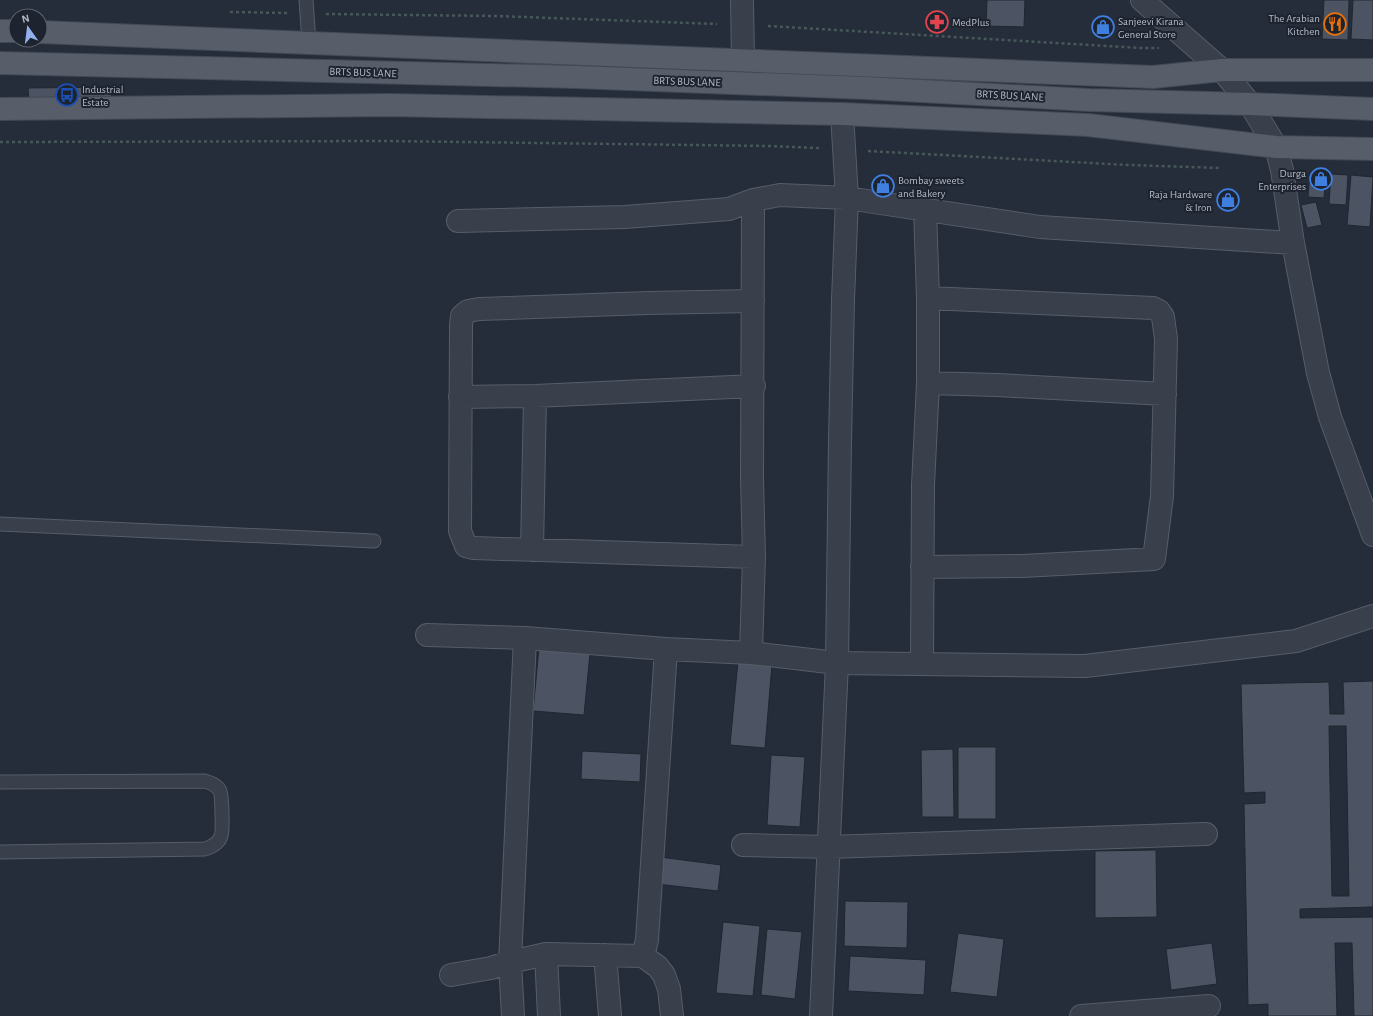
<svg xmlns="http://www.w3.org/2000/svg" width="1373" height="1016" font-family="'Alegreya Sans',sans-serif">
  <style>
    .building { fill: #4c5463; stroke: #202631; fill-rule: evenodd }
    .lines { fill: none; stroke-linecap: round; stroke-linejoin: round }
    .lane-casing { stroke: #575d69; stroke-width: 15 }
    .street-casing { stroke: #575d69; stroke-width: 24 }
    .primary-casing { stroke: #424854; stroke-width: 24 }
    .path { stroke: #47575a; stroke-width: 2.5; stroke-dasharray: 3 3; stroke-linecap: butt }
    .lane { stroke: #393f4b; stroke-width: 13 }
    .street { stroke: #393f4b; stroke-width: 22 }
    .primary { stroke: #575e6a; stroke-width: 22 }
    .labels { text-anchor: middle; stroke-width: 4; stroke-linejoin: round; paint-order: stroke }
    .poi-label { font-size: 11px; fill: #b5bac6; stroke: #1e242f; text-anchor: start }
    .street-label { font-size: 11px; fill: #b5bac6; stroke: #1e242f }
  </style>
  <rect width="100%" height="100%" fill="#252d3a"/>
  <path class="building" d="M987,0h38l-1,27 -38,-1z
    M1324,0h25l-1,40 -26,-1z
    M1353,0h20v40l-22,-1z
    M111,87l1,16h-83l-1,-15z
    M1310,173l16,1 -2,24 -16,-1z
    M1331,174l17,1 -2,30 -17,-1z
    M1351,175l22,2 -3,50 -23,-2z
    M1316,202l6,23 -15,3 -6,-23z
    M539,648l51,5 -6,62 -51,-4z
    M738,661l34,3 -7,84 -35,-3z
    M1373,681v226l-73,2v9l73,-1v99h-19l-2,-73h-17l2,73h-69v-12l-20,1 -4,-201 21,-1v-11l-21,1 -3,-109 88,-2 1,32h14l-1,-32zM1329,726h17l3,170h-17z
    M958,747h38v72h-38z
    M953,749l1,68h-32l-1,-67z
    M582,751l59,3 -1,28 -59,-3z
    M771,755l34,2 -5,70 -33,-2z
    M1156,850l1,67 -62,1v-67z
    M660,857l61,8 -3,26 -61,-7z
    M845,901l63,1 -1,46 -63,-2z
    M723,922l37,4 -7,70 -37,-3z
    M767,929l35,3 -7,67 -34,-4z
    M958,933l46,6 -7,58 -47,-5z
    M1212,943l5,41 -46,6 -5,-41z
    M850,956l76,4 -2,35 -76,-4z"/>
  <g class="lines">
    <g class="lane-casing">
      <path id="lane" d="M306,0l3,42
        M0,524l374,17
        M0,782l205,-1c6,2 12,4 15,10 2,4 3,41 1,45 -2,7 -10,11 -16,13l-205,3"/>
    </g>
    <g class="street-casing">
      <path id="street" d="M742,0l1,60
        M1142,0l80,70 28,34 26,43 6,23 11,73 25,130 12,44 43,118
        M458,221l167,-4 104,-8 24,-9 27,-5 67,3 193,29 253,16
        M753,301l-105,2 -169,6 -11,2 -6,5 -1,9 -1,206 6,15 8,2 280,9
        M928,383l69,2 168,9
        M460,397l75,-1 219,-10
        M532,550l3,-154
        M922,567l100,-1 132,-7 8,-63 4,-157 -3,-22 -4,-6 -6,-3 -225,-10
        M427,635l98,3 141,11 85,4 86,10 248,3 211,-25 77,-25
        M525,638l-15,324 36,-8 97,2 15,11 6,8 5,14 3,27
        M751,653l3,-96 -2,-79 1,-278
        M922,663l1,-178 5,-102v-85l-3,-88
        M743,845l86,2 377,-13
        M546,954l3,62
        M605,955l5,61
        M643,956l4,-16 19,-291
        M451,975l40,-7 19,-6 3,54
        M821,1016l16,-353 3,-222 3,-141 4,-102 -5,-84
        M1081,1016l128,-10"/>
    </g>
    <g class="primary-casing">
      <path id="primary" d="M0,31h16
        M40,32l1113,45 69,-7h151
        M0,63l576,14 289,11 224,12 161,4 123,5
        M0,109l390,-4 452,9 246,11 188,22 97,2"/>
    </g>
    <path class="path" d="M230,12l57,1
      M326,14l170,2 221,8
      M768,26l373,22h18
      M0,142l386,-1 384,5 49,2
      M868,151l260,14 93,3"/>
    <use href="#lane" class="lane"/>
    <use href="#street" class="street"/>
    <use href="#primary" class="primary"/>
  </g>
  <defs>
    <g id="pharmacy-ring" transform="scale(1.15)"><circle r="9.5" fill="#1e242f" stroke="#e0444e" stroke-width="1.5"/><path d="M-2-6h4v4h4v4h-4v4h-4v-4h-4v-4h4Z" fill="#e0444e"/></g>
    <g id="restaurant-ring" transform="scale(1.15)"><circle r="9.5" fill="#1e242f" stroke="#e8710a" stroke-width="1.5"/><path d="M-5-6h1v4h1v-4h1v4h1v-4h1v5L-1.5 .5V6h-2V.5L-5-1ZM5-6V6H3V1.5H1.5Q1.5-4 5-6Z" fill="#e8710a"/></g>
    <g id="shop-ring" transform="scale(1.15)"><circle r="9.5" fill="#1e242f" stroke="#3f7fe0" stroke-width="1.5"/><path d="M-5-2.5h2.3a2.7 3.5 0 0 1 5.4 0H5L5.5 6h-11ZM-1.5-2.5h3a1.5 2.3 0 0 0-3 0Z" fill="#3f7fe0"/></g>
    <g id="bus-ring" transform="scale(1.15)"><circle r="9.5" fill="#1e242f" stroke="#1a4fb4" stroke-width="1.5"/><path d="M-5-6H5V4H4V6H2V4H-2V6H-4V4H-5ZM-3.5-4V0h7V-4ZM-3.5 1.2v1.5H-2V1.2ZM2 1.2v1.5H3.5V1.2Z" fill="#1a4fb4"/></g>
  </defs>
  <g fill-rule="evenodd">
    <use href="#pharmacy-ring" x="937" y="22"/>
    <use href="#restaurant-ring" x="1335" y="24"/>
    <use href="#shop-ring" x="1103" y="27"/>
    <use href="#bus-ring" x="67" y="95"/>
    <use href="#shop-ring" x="1321" y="179"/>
    <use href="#shop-ring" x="883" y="186"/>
    <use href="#shop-ring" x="1228" y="200"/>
  </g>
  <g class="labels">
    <g class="poi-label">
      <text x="1320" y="22" text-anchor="end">The Arabian<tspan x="1320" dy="13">Kitchen</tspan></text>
      <text x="1118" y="25">Sanjeevi Kirana<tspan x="1118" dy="13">General Store</tspan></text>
      <text x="952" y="26">MedPlus</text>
      <text x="82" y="93">Industrial<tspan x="82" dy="13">Estate</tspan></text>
      <text x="1306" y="177" text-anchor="end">Durga<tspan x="1306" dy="13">Enterprises</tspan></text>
      <text x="898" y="184">Bombay sweets<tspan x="898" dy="13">and Bakery</tspan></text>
      <text x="1212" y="198" text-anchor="end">Raja Hardware<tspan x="1212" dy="13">&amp; Iron</tspan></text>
    </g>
    <g class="street-label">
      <text transform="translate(363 72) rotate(2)" y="4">BRTS BUS LANE</text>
      <text transform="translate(687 81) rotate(2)" y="4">BRTS BUS LANE</text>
      <text transform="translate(1010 95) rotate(3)" y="4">BRTS BUS LANE</text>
    </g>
  </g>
  <g transform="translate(28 28) rotate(346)"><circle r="19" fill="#1e242f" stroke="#5a606b"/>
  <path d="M0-3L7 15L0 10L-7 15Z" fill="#92b1ee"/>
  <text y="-6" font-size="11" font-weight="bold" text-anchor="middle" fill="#b5bac6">N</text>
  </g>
</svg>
